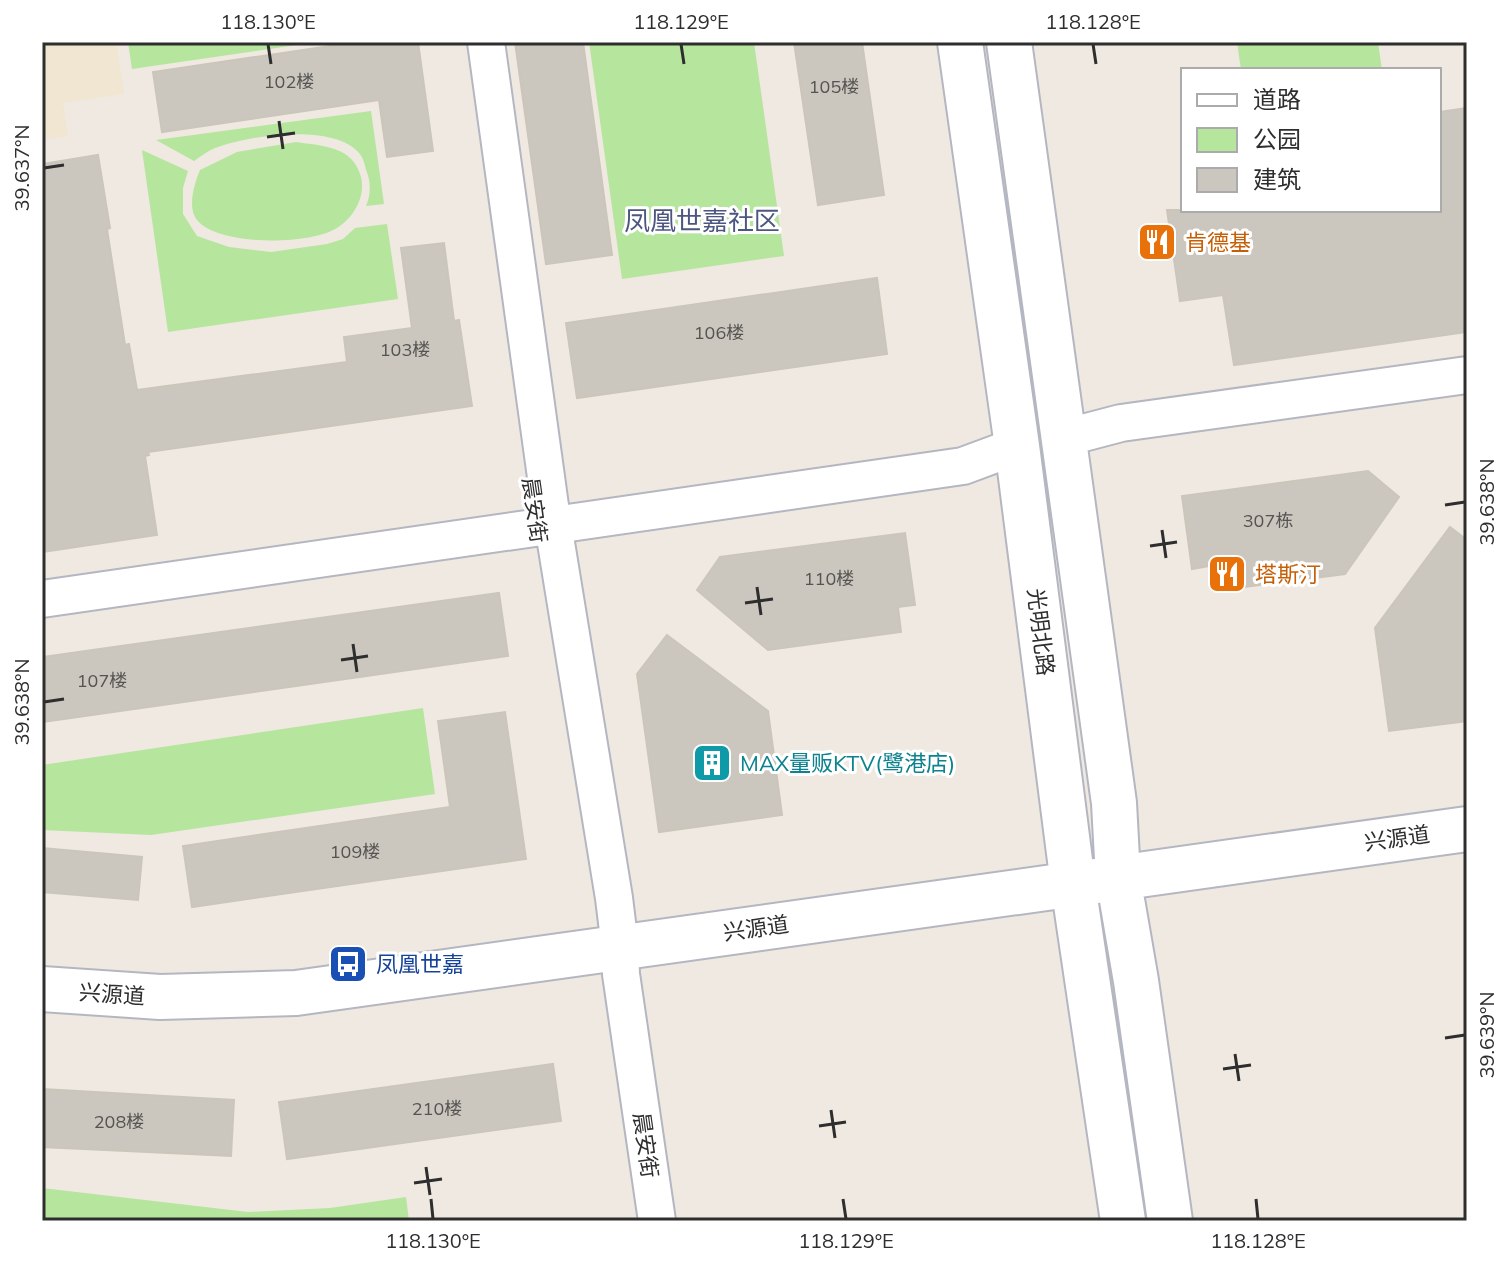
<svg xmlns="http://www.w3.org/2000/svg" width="1509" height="1263" font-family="Mulish,'Noto Sans SC',sans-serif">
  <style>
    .education { fill: #f0e6d1 }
    .green { fill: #b6e59e }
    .building { fill: #cbc7bf; stroke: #cbc5ba; stroke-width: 2 }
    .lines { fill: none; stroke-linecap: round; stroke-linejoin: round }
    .minor-casing { stroke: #b4b7c1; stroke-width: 40 }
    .secondary-casing { stroke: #b4b7c1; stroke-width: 48 }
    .minor { stroke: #fff; stroke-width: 36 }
    .secondary { stroke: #fff; stroke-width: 44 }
    .ticks { fill: none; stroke: #2e2e2e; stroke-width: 3 }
    .labels { text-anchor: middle; stroke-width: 6; stroke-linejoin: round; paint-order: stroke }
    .number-label { font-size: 18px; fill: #555452 }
    .food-label { font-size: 22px; fill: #c56008; stroke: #fff; text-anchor: start }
    .street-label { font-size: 22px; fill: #2e2e2e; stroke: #fff }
    .culture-label { font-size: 22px; fill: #0d838f; stroke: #fff; text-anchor: start }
    .transit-label { font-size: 22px; fill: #164399; stroke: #fff; text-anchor: start }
    .quarter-label { font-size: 26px; fill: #4d5680; stroke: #fff }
    .neatline { fill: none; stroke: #2e2e2e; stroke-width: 3 }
    .ticks-label { font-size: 20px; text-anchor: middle; fill: #2e2e2e }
  </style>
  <rect width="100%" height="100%" fill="#efe9e1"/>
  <path class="education" d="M42,42h74l8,52 -61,9 5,33 -26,4z"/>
  <path class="green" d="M128,42h189l-185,27z
    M589,42h165l30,214 -162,23z
    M1237,42h141l4,28h-141z
    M371,111l13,93 -18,2c5,-11 5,-25 0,-36 -1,-5 -3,-13 -7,-17 -25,-30 -111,-18 -144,-5 -7,3 -14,8 -21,13l-38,-21z
    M296,142c27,4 57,4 65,35 5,20 -8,42 -26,52 -26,16 -123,18 -140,-12 -7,-13 0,-35 5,-47l37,-18z
    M142,150l46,21 -5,17v26l14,22 32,11 42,5 56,-8 16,-5 12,-11 32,-4 11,75 -230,33z
    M423,708l12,86 -284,41 -109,-5v-65z
    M42,1188l206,24 82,-4 76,-11 3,24h-367z"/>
  <path class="building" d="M357,42h61l15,109 -46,6 -8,-57 -217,32 -9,-60z
    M515,42h68l29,213 -66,9z
    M794,42h68l22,153 -66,10z
    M1467,108v224l-233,33 -11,-70 -43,6 -13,-91h272v-98z
    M98,155l12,73 -3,1 18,116 4,-1 8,46 210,-28 -3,-25 68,-9 -11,-80 43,-5 10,78 5,-1 13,86 -324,46 1,3 -4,1 12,79 -115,17v-388z
    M877,278l10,76 -310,44 -11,-75z
    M1368,471l31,26 -54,77 -132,17 -4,-25 -17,3 -10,-73z
    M1450,527l17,13v181l-78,10 -14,-103z
    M905,533l10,72 -17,2 3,25 -133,18 -71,-60 23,-33z
    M499,593l9,63 -466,66v-65z
    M667,635l101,76 14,104 -123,17 -22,-158z
    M505,712l21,147 -334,48 -9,-61 267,-39 -12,-86z
    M42,848l100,9 -4,43 -96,-8z
    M553,1064l8,57 -274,38 -8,-57z
    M42,1089l192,11 -3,56 -189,-9z"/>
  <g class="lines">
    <g class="minor-casing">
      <path id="minor" d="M486,42l64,464 64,392 6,49 1,27 36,247
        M1064,438l57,-15 346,-48
        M42,599l921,-133 54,-20"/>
    </g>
    <g class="secondary-casing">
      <path id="secondary" d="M960,42l57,404 56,438 50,337
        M1009,42l105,761 4,74 18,104 34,240
        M42,989l118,8 136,-4 1171,-164"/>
    </g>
    <use href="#minor" class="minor"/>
    <use href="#secondary" class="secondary"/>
  </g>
  <path class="ticks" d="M268,44l3,20M681,44l3,20M1093,44l3,20M279,121l4,28M267,137l28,-4M44,168l20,-3M1445,505l20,-3M1162,530l4,28M1150,546l27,-4M757,587l4,28M745,603l28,-4M353,644l4,28M341,660l27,-4M44,702l20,-3M1445,1038l20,-3M1235,1054l4,27M1223,1069l28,-4M831,1110l4,28M819,1126l27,-4M426,1167l4,28M414,1183l28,-4M431,1199l2,20M843,1199l3,20M1256,1199l2,20"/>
  <defs>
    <g id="restaurant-square" transform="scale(2)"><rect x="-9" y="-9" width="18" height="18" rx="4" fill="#e8710a" stroke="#fff"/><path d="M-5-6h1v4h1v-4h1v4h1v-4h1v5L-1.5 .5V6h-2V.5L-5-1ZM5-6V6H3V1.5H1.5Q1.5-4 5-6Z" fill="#fff"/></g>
    <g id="building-square" transform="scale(2)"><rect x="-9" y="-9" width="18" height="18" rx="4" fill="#0f9aa8" stroke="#fff"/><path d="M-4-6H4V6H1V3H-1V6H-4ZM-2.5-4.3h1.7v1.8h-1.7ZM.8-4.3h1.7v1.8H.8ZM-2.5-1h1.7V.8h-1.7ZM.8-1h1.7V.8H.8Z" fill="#fff"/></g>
    <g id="bus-square" transform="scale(2)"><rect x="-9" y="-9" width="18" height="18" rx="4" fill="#1a4fb4" stroke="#fff"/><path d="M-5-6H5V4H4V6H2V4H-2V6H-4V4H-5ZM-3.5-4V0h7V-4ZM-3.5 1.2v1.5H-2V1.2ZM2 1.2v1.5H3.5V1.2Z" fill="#fff"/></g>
  </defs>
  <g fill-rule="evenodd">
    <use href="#restaurant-square" x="1157" y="242"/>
    <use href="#restaurant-square" x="1227" y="574"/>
    <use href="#building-square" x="712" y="763"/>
    <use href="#bus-square" x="348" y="964"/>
  </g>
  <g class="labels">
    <g class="number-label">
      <text x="289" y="88">102楼</text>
      <text x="834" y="93">105楼</text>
      <text x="719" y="339">106楼</text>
      <text x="405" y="356">103楼</text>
      <text x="1268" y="527">307栋</text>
      <text x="829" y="585">110楼</text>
      <text x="102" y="687">107楼</text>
      <text x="355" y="858">109楼</text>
      <text x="437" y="1115">210楼</text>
      <text x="119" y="1128">208楼</text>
    </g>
    <g class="food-label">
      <text x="1185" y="250">肯德基</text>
      <text x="1255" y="582">塔斯汀</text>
    </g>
    <g class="street-label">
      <text transform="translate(535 510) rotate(82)" y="8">晨安街</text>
      <text transform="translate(1041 632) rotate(83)" y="8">光明北路</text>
      <text transform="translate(1397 838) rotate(-8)" y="8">兴源道</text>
      <text transform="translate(756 928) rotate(-8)" y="8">兴源道</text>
      <text transform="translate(112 994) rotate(4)" y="8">兴源道</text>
      <text transform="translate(646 1145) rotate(82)" y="8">晨安街</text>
    </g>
    <g class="culture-label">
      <text x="740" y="771">MAX量贩KTV(鹭港店)</text>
    </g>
    <g class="transit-label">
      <text x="376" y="972">凤凰世嘉</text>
    </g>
    <g class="quarter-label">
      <text x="702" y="230">凤凰世嘉社区</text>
    </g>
  </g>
  <rect width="1509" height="1263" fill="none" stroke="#ffffff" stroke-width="88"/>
  <rect x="1181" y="68" width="260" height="144" fill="#ffffff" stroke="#ababab" stroke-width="2"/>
  <rect x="1197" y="94" width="40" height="12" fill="#ffffff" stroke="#ababab" stroke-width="2"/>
  <text x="1253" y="108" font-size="24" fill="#2e2e2e">道路</text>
  <rect x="1197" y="128" width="40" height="24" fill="#b6e59e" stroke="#ababab" stroke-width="2"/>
  <text x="1253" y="148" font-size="24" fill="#2e2e2e">公园</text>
  <rect x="1197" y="168" width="40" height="24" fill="#cbc7bf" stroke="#ababab" stroke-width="2"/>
  <text x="1253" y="188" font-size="24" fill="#2e2e2e">建筑</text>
  <rect x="44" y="44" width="1421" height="1175" class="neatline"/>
  <g class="ticks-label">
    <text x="268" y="29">118.130°E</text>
    <text x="681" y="29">118.129°E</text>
    <text x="1093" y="29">118.128°E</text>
    <text transform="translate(22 168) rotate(-90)" y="7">39.637°N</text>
    <text transform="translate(1487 502) rotate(-90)" y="7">39.638°N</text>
    <text transform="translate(22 702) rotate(-90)" y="7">39.638°N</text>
    <text transform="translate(1487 1035) rotate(-90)" y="7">39.639°N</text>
    <text x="433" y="1248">118.130°E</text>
    <text x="846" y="1248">118.129°E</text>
    <text x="1258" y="1248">118.128°E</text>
  </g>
</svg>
